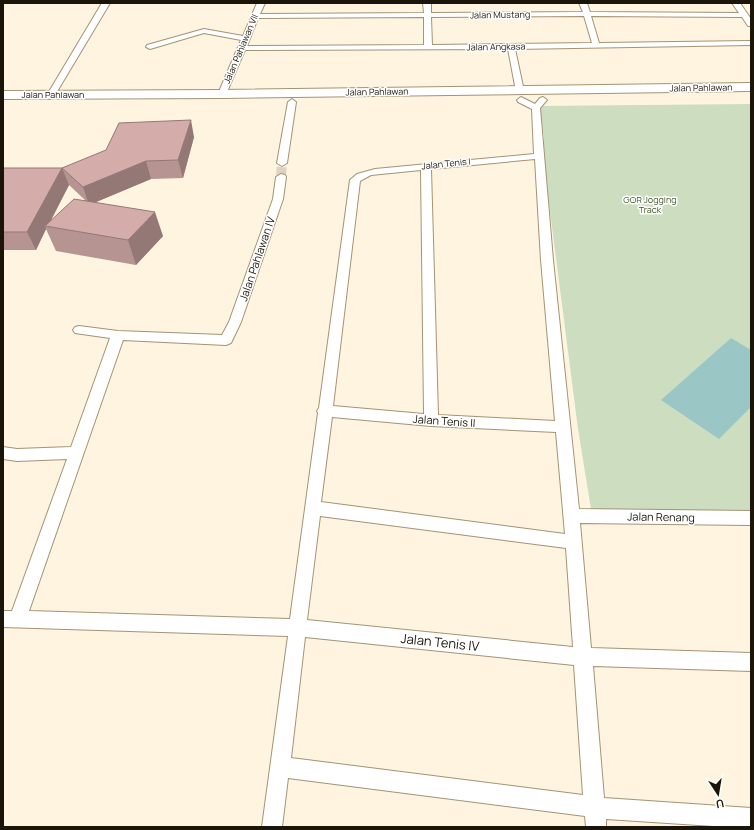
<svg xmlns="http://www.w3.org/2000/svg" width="754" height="830" font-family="Manrope,sans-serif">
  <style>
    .green { fill: #cdddc0 }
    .water { fill: #9ac7c6 }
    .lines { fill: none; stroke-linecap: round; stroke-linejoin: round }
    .minor-tunnel { stroke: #ddd3c0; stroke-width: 10; stroke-dasharray: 10 5.5; stroke-linecap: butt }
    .minor-casing { stroke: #a49374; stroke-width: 2 }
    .primary-casing { stroke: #a49374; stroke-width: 2 }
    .minor { fill: #fff; fill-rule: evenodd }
    .primary { fill: #fff; fill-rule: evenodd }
    .wall { fill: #b69491; fill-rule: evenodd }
    .shaded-wall { fill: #947876 }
    .building { fill: #d4aca9; stroke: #947876 }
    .labels { text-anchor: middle; stroke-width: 3; stroke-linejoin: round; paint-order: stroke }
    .far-street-label { font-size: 9px; fill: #1b1509; stroke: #fff }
    .far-park-label { font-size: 9px; fill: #425a2b; stroke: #fff }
    .street-label { font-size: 11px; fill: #1b1509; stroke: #fff }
    .near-street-label { font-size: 13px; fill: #1b1509; stroke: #fff }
  </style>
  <rect width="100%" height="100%" fill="#fff4e0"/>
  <path class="green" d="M751,104v411l-160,-6 -13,-80 -35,-272 1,-20 -5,-31z"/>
  <path class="water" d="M731,338l20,12v57l-32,32 -58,-39z"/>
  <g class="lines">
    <path class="minor-tunnel" d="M281,177l1,-14"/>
    <g class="minor-casing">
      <path id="minor" d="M102,3h8l-55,92 -4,3 -3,-1 -1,-2z
        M257,3h8l-5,11 164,-1 -1,-10h8v10l152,-1 -4,-9h8l3,9 149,1 -7,-10h8l11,16v7h-3l-6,-9 -151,-1 8,27 152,-2v4l-236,4 9,42 -4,3 -4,-3 -8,-42 -263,1 -19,44 -4,3 -4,-3 23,-54 -37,-7 -54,16 -4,-2 1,-2 57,-16 39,7zM584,16l8,27 -160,2 -1,-28zM424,17v28l-177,1 11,-28z
        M521,97l14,7 5,-6 3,-1 4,3 -7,8 13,152 26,249 172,2v14l-171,-2 11,125 160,5v18l-158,-5 11,132 147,10v19h-22l-123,-8v8h-20l-1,-11 -297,-38 -6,49h-20l26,-191 -285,-9v-16h9l55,-152 -50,2 -14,-2v-12l14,2 54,-2 39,-109 -35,-5 -2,-3 2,-3 4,-1 39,5 104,4 7,-13 44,-123 3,-22 5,-3 4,1 1,2 -3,22 -42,123 -10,21 -5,2 -103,-5 -94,271 261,8 28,-206 -1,-2 2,-3 31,-228 7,-6 18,-5 159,-15 -2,-45 -14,-7 -1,-2zM535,159l6,101 14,161 -117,-6 -7,-246zM421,170l3,244 -91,-8 27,-225 11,-6zM332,417l99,9 125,6 9,102 -244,-32zM320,516l246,32 7,99 -266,-27zM305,637l269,28 9,130 -292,-37z
        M292,99l4,3 -9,61 -5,3 -5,-3 11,-61z"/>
    </g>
    <g class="primary-casing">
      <path id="primary" d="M751,83v8l-529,7 -219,1v-8l219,-1z"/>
    </g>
    <use href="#minor" class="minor"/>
    <use href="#primary" class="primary"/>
  </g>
  <path class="wall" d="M194,137l-11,41 -32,1 -55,23 67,34 -27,29 -80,-14 -10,-22 -10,21h-33v-82h59zM69,185l16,15 -34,20z"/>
  <path class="shaded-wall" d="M191,120l3,17 -11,41 -5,-18z
    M146,161l5,18 -62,26 -6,-18z
    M62,168l7,17 -21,41h-3l1,3 -10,21 -9,-18z
    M155,212l8,24 -27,29 -8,-25z"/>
  <path class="building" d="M191,120l-13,40 -32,1 -63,26 -21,-19 44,-18 13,-27z
    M3,168h59l-35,64h-24z
    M74,199l81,13 -27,28 -83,-14z"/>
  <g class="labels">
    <g class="far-street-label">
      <text transform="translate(500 15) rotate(-1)" y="3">Jalan Mustang</text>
      <text transform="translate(496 47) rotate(-1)" y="3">Jalan Angkasa</text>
      <text transform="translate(241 49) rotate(-67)" y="3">Jalan Pahlawan VII</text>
      <text transform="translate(701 88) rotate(-1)" y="3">Jalan Pahlawan</text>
      <text transform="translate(377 92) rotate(-1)" y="3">Jalan Pahlawan</text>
      <text x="53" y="98">Jalan Pahlawan</text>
      <text transform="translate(446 164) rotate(-6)" y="3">Jalan Tenis I</text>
    </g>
    <g class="far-park-label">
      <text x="650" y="203">GOR Jogging<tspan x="650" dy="10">Track</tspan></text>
    </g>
    <g class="street-label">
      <text transform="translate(257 259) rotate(-71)" y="4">Jalan Pahlawan IV</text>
      <text transform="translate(444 421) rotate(4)" y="4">Jalan Tenis II</text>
      <text transform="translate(661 517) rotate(1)" y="4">Jalan Renang</text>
    </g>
    <g class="near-street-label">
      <text transform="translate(440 642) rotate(6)" y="5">Jalan Tenis IV</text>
    </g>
  </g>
  <rect width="754" height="830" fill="none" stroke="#1b1509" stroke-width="8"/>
  <g transform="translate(718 794) rotate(168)" stroke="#ffffff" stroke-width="3" paint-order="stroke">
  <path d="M0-3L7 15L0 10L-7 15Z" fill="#1b1509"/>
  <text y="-6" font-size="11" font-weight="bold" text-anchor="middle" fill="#1b1509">U</text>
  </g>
</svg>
